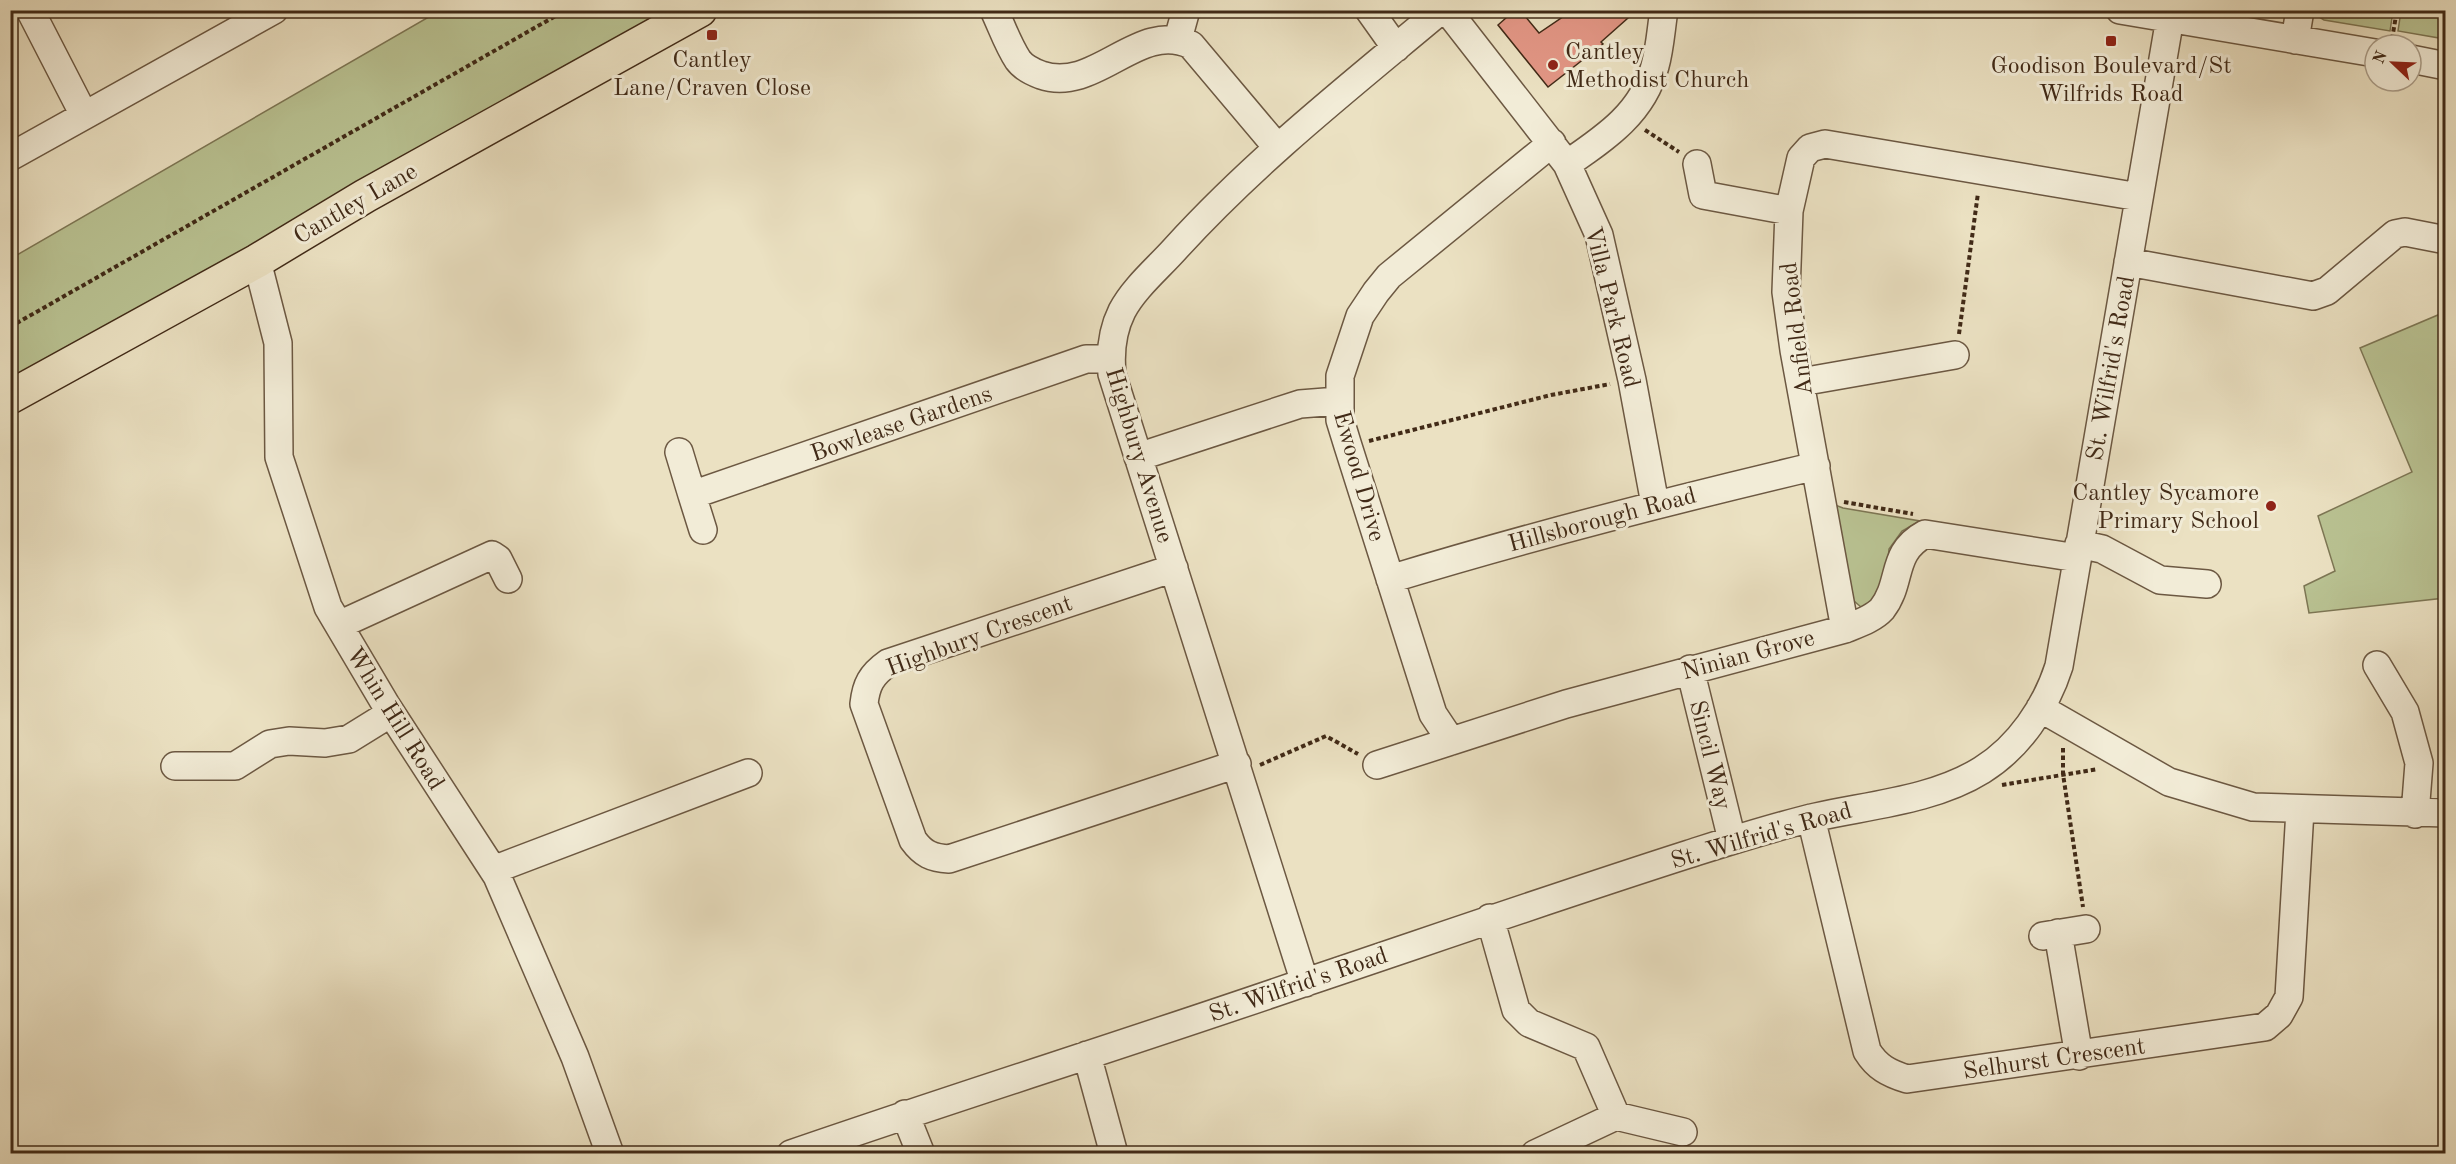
<svg xmlns="http://www.w3.org/2000/svg" width="2456" height="1164" font-family="'Old Standard TT',serif">
  <style>
    .green { fill: #b9c292; stroke: #7d7654; stroke-width: 1.5 }
    .building { fill: #e29685; stroke: #412a17; stroke-width: 1.5 }
    .lines { fill: none; stroke-linecap: round; stroke-linejoin: round }
    .minor-casing { stroke: #6c5842; stroke-width: 30 }
    .major-casing { stroke: #412a17; stroke-width: 36 }
    .path { stroke: #412a17; stroke-width: 4; stroke-dasharray: 4.5 3; stroke-linecap: butt }
    .minor { stroke: #f2ecd7; stroke-width: 27 }
    .major { stroke: #ebe1c2; stroke-width: 33 }
    .poi-dot { fill: #8f2418; stroke: #f2ecd7; stroke-width: 2 }
    .labels { text-anchor: middle; stroke-width: 6; stroke-linejoin: round; paint-order: stroke }
    .poi-label { font-size: 24px; fill: #412a17; stroke: #f2ecd7 }
    .street-label { font-size: 24px; fill: #412a17; stroke: #f2ecd7 }
  </style>
  <rect width="100%" height="100%" fill="#ebe1c2"/>
  <filter id="stains"><feTurbulence type="fractalNoise" baseFrequency=".00333" numOctaves="4"/><feColorMatrix values="0 0 0 0 .2 0 0 0 0 .09 0 0 0 0 .02 0 0 0 .5 -.17"/></filter>
  <radialGradient id="worn" r=".72"><stop offset=".6" stop-color="#630" stop-opacity="0"/><stop offset="1" stop-color="#630" stop-opacity=".3"/></radialGradient>
  <path class="green" d="M439,11h256l-684,386 -1,-138z
    M2314,11h79l-3,20 -66,-11 -8,-5z
    M2401,11l44,4v24l-47,-8z
    M2445,312v286l-136,15 -5,-27 31,-15 -17,-55 94,-44 -52,-124z
    M1827,502l16,6 77,13 -18,10 -13,18 -2,22 -15,33 -11,3 -14,-12z"/>
  <path class="building" d="M1515,10h5l19,23 25,-17 -5,-6h78l-36,32 2,2 -55,43 -50,-62z"/>
  <g class="lines">
    <g class="minor-casing">
      <path id="minor" d="M30,10l54,105
        M994,10c8,17 14,35 24,50 5,7 15,12 23,15 55,19 97,-55 150,-30l86,102
        M1369,10l27,38
        M1447,10l120,154 32,71 33,145 23,124
        M2120,10l255,43
        M1178,39l8,-29
        M2295,40l5,-30
        M2411,59l35,7
        M10,157l264,-147
        M1567,164c38,-26 76,-51 88,-98 5,-18 6,-37 9,-56
        M1697,164l6,31 86,16
        M257,261l21,82 1,114 49,150 58,98 111,171 78,181 35,97
        M2128,262l185,34 14,-5 68,-57 10,-2 41,8
        M1801,382l154,-27
        M679,452l13,43 394,-136h24
        M1138,457l162,-53 38,-3
        M692,495l11,35
        M2079,544l23,5 58,31 47,4
        M1174,568l-286,95c-17,12 -22,22 -24,41l49,136c10,14 19,18 36,19l288,-95
        M1390,579c141,-43 282,-79 426,-113
        M339,625l153,-70 6,4 10,20
        M1845,629l-51,-279 -8,-58 3,-81 12,-53 9,-10 15,-4 314,53
        M2377,665l28,47 14,51 -4,51
        M1690,669l42,171
        M2040,708l129,74 84,25 193,6
        M1451,741l-18,-27 -85,-268 -8,-26v-44l20,-60 16,-24 13,-16 163,-133
        M1377,765l189,-61 279,-75c12,-5 28,-10 37,-20 21,-27 8,-56 43,-75l152,24
        M175,766h60l35,-22 19,-3 36,2 24,-4 42,-26
        M1811,818l56,233c10,16 21,22 40,28l358,-52 14,-12 10,-18 11,-187
        M493,870l255,-97
        M1490,918l26,92 13,13 57,24 30,69
        M2058,933l21,123
        M2043,936l43,-7
        M1305,983l-193,-609c-2,-21 0,-43 10,-63 12,-23 36,-43 53,-62 81,-89 174,-162 266,-239
        M1087,1055l27,99
        M905,1114l16,40
        M791,1154c171,-59 344,-113 515,-172 128,-43 255,-87 383,-128 41,-13 84,-27 127,-37 54,-12 118,-17 166,-47 37,-23 64,-63 77,-104l111,-648
        M1535,1154l81,-38 67,16"/>
    </g>
    <g class="major-casing">
      <path id="major" d="M10,397l247,-136 108,-65 335,-186"/>
    </g>
    <path class="path" d="M2392,39l5,-29
      M1645,130l34,22
      M10,327l556,-317
      M1959,334l19,-141
      M1369,441l182,-46 59,-11
      M1844,502l69,12
      M2063,748v26l20,133
      M1260,765l66,-29 32,18
      M2002,785l96,-16"/>
    <use href="#minor" class="minor"/>
    <use href="#major" class="major"/>
  </g>
  <g class="poi-dot">
    <rect x="706" y="29" width="12" height="12" rx="3"/>
    <rect x="2105" y="35" width="12" height="12" rx="3"/>
    <circle cx="1553" cy="65" r="6"/>
    <circle cx="2271" cy="506" r="6"/>
  </g>
  <g class="labels">
    <g class="poi-label">
      <text x="1565" y="59" text-anchor="start">Cantley<tspan x="1565" dy="28">Methodist Church</tspan></text>
      <text x="712" y="67">Cantley<tspan x="712" dy="28">Lane/Craven Close</tspan></text>
      <text x="2111" y="73">Goodison Boulevard/St<tspan x="2111" dy="28">Wilfrids Road</tspan></text>
      <text x="2259" y="500" text-anchor="end">Cantley Sycamore<tspan x="2259" dy="28">Primary School</tspan></text>
    </g>
    <g class="street-label">
      <text transform="translate(355 203) rotate(-30)" y="8">Cantley Lane</text>
      <text transform="translate(1613 307) rotate(76)" y="8">Villa Park Road</text>
      <text transform="translate(1796 329) rotate(-97)" y="8">Anfield Road</text>
      <text transform="translate(2110 368) rotate(-80)" y="8">St. Wilfrid's Road</text>
      <text transform="translate(901 423) rotate(-19)" y="8">Bowlease Gardens</text>
      <text transform="translate(1140 455) rotate(73)" y="8">Highbury Avenue</text>
      <text transform="translate(1360 476) rotate(74)" y="8">Ewood Drive</text>
      <text transform="translate(1602 519) rotate(-15)" y="8">Hillsborough Road</text>
      <text transform="translate(979 635) rotate(-20)" y="8">Highbury Crescent</text>
      <text transform="translate(1748 654) rotate(-15)" y="8">Ninian Grove</text>
      <text transform="translate(396 718) rotate(58)" y="8">Whin Hill Road</text>
      <text transform="translate(1711 755) rotate(76)" y="8">Sincil Way</text>
      <text transform="translate(1761 835) rotate(-16)" y="8">St. Wilfrid's Road</text>
      <text transform="translate(1298 984) rotate(-19)" y="8">St. Wilfrid's Road</text>
      <text transform="translate(2054 1058) rotate(-8)" y="8">Selhurst Crescent</text>
    </g>
  </g>
  <rect width="2456" height="1164" fill="none" stroke="#ebe1c2" stroke-width="36"/>
  <rect x="12" y="12" width="2432" height="1140" fill="none" stroke="#412a17" stroke-width="3"/>
  <rect x="18" y="18" width="2420" height="1128" fill="none" stroke="#412a17" stroke-width="1.5"/>
  <g transform="translate(2393 63) rotate(293)"><circle r="28" fill="#f2ecd7" stroke="#ab9e8a" stroke-width="1.5"/>
  <path d="M0-4.5L10 22L0 15L-10 22Z" fill="#8f2418"/>
  <text y="-9" font-size="16" font-weight="bold" text-anchor="middle" fill="#412a17">N</text>
  </g>
  <rect width="100%" height="100%" filter="url(#stains)"/>
  <rect width="100%" height="100%" fill="url(#worn)"/>
</svg>
